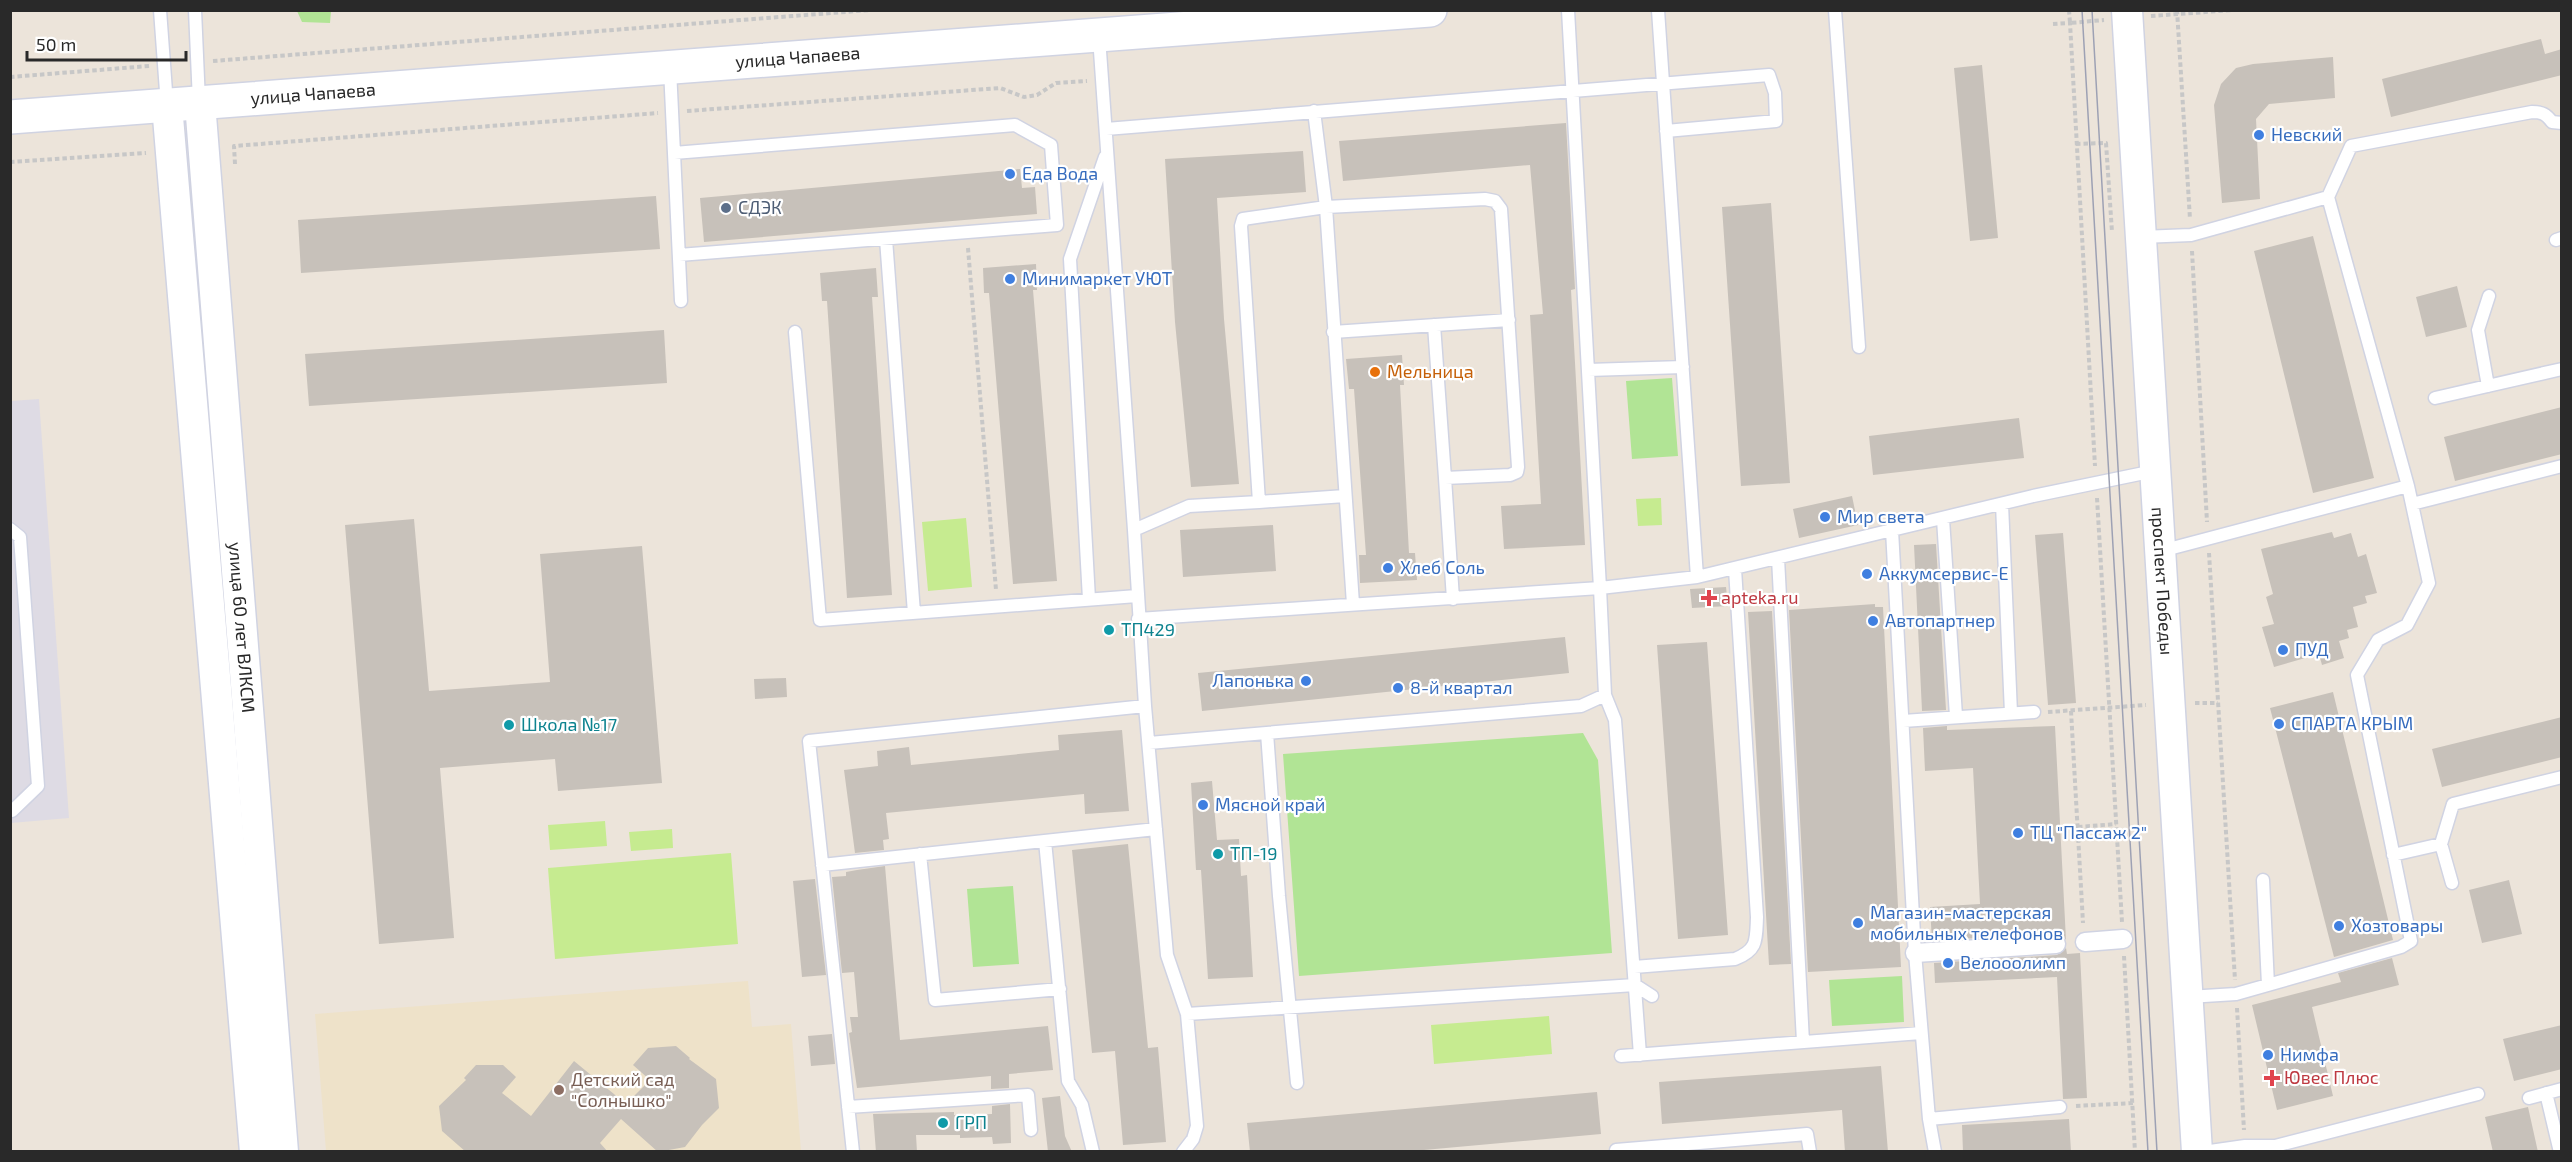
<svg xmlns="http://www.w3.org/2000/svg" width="2572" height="1162" font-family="'Exo 2',sans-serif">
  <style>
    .industrial { fill: #dedbe4 }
    .education { fill: #eee2c9 }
    .green { fill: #b1e495 }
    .pitch { fill: #c6eb90 }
    .building { fill: #c7c1ba }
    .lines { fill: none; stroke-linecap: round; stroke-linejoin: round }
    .service-casing { stroke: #d0d3e2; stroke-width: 15 }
    .pedestrian-casing { stroke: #d0d3e2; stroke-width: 21 }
    .tertiary-casing { stroke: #d0d3e2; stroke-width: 33 }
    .secondary-casing { stroke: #d0d3e2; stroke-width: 36 }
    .path { stroke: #c7c7c7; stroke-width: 4; stroke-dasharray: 4.5 3; stroke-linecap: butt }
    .service { stroke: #fff; stroke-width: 12 }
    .pedestrian { stroke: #fff; stroke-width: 18 }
    .tertiary { stroke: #fff; stroke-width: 30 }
    .secondary { stroke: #fff; stroke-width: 33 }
    .tram { stroke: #9da1b4; stroke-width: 1.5 }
    .shop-dot { fill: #3f7fe0; stroke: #fff; stroke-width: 2 }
    .service-dot { fill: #5c6f8a; stroke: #fff; stroke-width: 2 }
    .food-dot { fill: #e8710a; stroke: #fff; stroke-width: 2 }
    .health-dot { fill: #e0444e; stroke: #fff; stroke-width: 2 }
    .culture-dot { fill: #0f9aa8; stroke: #fff; stroke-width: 2 }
    .education-dot { fill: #8d6e63; stroke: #fff; stroke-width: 2 }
    .labels { text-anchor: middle; stroke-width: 4.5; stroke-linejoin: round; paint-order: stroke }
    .street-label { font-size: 18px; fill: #292929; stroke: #fff }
    .shop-label { font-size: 18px; fill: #366cbe; stroke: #fff; text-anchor: start }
    .service-label { font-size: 18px; fill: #4e5e75; stroke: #fff; text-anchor: start }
    .food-label { font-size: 18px; fill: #c56008; stroke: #fff; text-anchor: start }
    .health-label { font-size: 18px; fill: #be3a42; stroke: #fff; text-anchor: start }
    .culture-label { font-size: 18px; fill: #0d838f; stroke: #fff; text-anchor: start }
    .education-label { font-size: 18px; fill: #785e54; stroke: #fff; text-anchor: start }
  </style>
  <rect width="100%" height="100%" fill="#ece4da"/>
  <path class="industrial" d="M39,399l30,419 -58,5v-422z"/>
  <path class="education" d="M748,981l4,46 39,-3 10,127h-475l-11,-137z"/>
  <path class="green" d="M297,11h34l-1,12 -28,-1z
    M1672,378l6,78 -46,3 -6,-78z
    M1583,733l15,27 14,193 -313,23 -16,-222z
    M1013,886l6,78 -46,3 -6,-78z
    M1902,976l2,46 -72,4 -3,-46z"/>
  <path class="pitch" d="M1661,498l1,27 -24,1 -2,-27z
    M966,518l6,69 -44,4 -6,-69z
    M605,821l2,25 -57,4 -2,-25z
    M672,829l1,19 -42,3 -2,-19z
    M731,853l7,91 -183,15 -7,-91z
    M1549,1016l3,38 -118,10 -3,-39z"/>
  <path class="building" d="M2541,39l4,15 17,-5v26l-171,42 -9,-38z
    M2333,57l2,41 -66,6 -13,15 4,80 -38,4 -8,-98 7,-21 15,-16 17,-4z
    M1982,65l16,173 -28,3 -16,-173z
    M1566,123l9,166 -4,1 14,255 -81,4 -3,-43 40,-2 -11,-189 13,-1 -13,-149 -187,16 -4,-40z
    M1303,151l3,41 -89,6 7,121 15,165 -48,3 -16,-165 -10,-163z
    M1020,169l2,19 13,-1 2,27 -333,28 -4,-44z
    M656,196l4,53 -359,24 -3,-53z
    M1771,203l19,280 -49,3 -19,-279z
    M2313,236l61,242 -61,15 -59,-242z
    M1036,264l1,26h-4l24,291 -44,3 -24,-291h-5l-1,-25z
    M876,268l2,29h-6l20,298 -45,3 -20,-297h-5l-2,-28z
    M2457,286l10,41 -41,10 -10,-40z
    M664,330l3,53 -358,23 -4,-52z
    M1402,355l2,30h-4l9,168h6l2,27 -57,3 -1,-28h7l-12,-166h-5l-3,-30z
    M2562,407v47l-107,27 -11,-44z
    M2019,418l5,40 -151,17 -4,-39z
    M1852,496l6,29 -59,13 -6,-29z
    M414,519l15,172 121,-9 -10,-128 102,-8 20,237 -104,8 -3,-32 -115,9 14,170 -75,6 -34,-419z
    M1273,525l3,46 -93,6 -3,-47z
    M2332,532l2,6 17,-5 7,24 8,-3 11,39 -12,3 2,7 -14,4 5,20 -11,3 2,8 -10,3 5,17 -22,7 -3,-11 -45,13 -12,-40 12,-3 -8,-27 7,-3 -12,-45z
    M2063,533l13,170 -28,2 -13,-170z
    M1936,544l10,166 -24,1 -8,-166z
    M1726,587l2,19 -36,2 -2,-19z
    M1875,604v3h8l18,360 -93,5 -19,-362z
    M1772,611l19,353 -22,1 -21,-353z
    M1565,637l4,36 -367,38 -4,-38z
    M1707,642l21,293 -50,4 -21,-294z
    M786,678l1,19 -32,2 -1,-20z
    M2333,692l60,248 -59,17 -64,-249z
    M2562,717v40l-120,30 -10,-38z
    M1947,726v4l108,-4 11,214 -5,-6 -6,-1 -123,8 -2,-34 50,-3 -7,-136 -48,3 -2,-43z
    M1122,730l7,81 -44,3 -1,-20 -198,19 3,26 -6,1 1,10 -29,3 -11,-83 34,-4 -1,-15 32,-4 2,18 148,-15 -1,-15z
    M1212,781l5,59 22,-1 2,37 6,-1 6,102 -45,2 -7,-109h-5l-5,-87z
    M1128,844l20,204 10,-1 8,95 -43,3 -8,-94 -23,2 -20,-203z
    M885,866l15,174 148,-14 5,44 -44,4v14l-18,1v-13l-134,12 -8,-55 3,-1 -2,-15h8l-4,-45 -12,1 -10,-96 14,-1v-4l11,-2z
    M815,879l11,96 -24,2 -9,-96z
    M2509,880l13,54 -40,9 -13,-53z
    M2066,948l1,6 13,-1 7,145 -24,1 -6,-122 -122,6 -1,-20 123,-8z
    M2392,958l7,27 -87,22 21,89 -56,14 -25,-105 89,-23 -3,-9z
    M2562,1025v44l-48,12 -11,-42z
    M832,1034l3,30 -24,2 -3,-30z
    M676,1046l14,12 -1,1 27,20 3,29 -17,17 -17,22 -27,5 -37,-33 -21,24 8,9h-142l-24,-21 -3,-25 27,-26 -2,-2 12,-13h27l13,12 -14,16 29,23 43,-55 52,43 24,-24 -17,-15 15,-17z
    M1881,1066l7,86h-43l-3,-42 -180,14 -3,-42z
    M1597,1092l4,42 -199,18h-152l-3,-29z
    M1060,1096l5,40 7,16h-24l-6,-54z
    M1010,1104l1,39 -18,1 -1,-7 -32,1v-3h-44l1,17h-41l-3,-38 81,-2v3l38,-1v-8z
    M2528,1107l10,45h-45l-8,-35z
    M2069,1119l2,33h-108l-1,-27z"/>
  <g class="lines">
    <g class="service-casing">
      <path id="service" d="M160,10l7,95
        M195,10l4,92
        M1658,10l39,567
        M1835,10l24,337
        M1099,37l35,493
        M670,69l11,232
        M1314,111l12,96 27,397
        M1106,129l663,-54 6,18 1,28 -110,10
        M674,153l341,-28 36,20 6,80 -378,30
        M2328,197l80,289
        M2141,237l50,-2 137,-38 23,-51 181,-34c10,0 14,2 20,10l10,1
        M886,239l28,374
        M2556,240l6,-2
        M1434,325l11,153
        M795,332l25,288 317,-24
        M1333,332l176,-12
        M1588,370l95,-3
        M2488,386l-10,-56 11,-34
        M2435,398l127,-29
        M1259,502l86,-6
        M2002,504l9,209
        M2412,504l150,-38
        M1943,519l13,197
        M10,529l10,8 18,249 -26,25
        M1892,530l141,-34 121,-25
        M2161,551l247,-65 21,97 -22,42 -29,15 -21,35 54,266 -10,6 -165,47 -48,3
        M1778,558l25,484
        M1089,599l-19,-340 35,-102
        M1138,619l462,-31 -32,-578
        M1605,695l10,25 25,335
        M1903,721l131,-9
        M1267,733l12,163 18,187
        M1149,743l432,-37 24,-11 -5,-107 97,-11 195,-47 23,423 14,166 131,-12
        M1045,841l23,240 14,24 11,47
        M2441,844l12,-40 109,-27
        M920,854l15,146 125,-11
        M2393,855l48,-11 11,39
        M822,865l334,-36
        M2263,880l5,105
        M1634,967l101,-8c23,-9 21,-19 22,-42l-22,-348
        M1187,1014l448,-29 17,11
        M1621,1056l300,-23
        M2546,1093l14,59
        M2529,1098l33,-9
        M848,1107l180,-12 3,35
        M1929,1119l6,33
        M1616,1150l191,-16 3,18
        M853,1152l-44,-411 336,-35
        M1183,1152l10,-13 4,-13 -10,-112 -20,-59 -22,-249 -11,-176 55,-24 70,-4 -18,-276 2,-7 83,-12 159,-8 10,2 6,8 17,258 -1,5 -7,3 -65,3 8,121
        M2203,1152l42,-6h30l203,-52"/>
    </g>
    <g class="pedestrian-casing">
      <path id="pedestrian" d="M2085,942l38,-3
        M1915,953l141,-9"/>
    </g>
    <g class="tertiary-casing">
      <g id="tertiary">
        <path id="s1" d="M2127,10l70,1142"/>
        <path id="s2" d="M200,103l83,1049"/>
        <path d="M167,105l88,1047"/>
      </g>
    </g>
    <g class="secondary-casing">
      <g id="secondary">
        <path id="s3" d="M10,117l1420,-107"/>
      </g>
    </g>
    <path class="path" d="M2069,10l1,13 34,-3
      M2177,10l13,209
      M2151,16l82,-6
      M2053,24l17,-1 25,443
      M213,61l657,-51
      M10,77l139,-11
      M687,111l313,-23 24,9 13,-2 19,-12 31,-2
      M2076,144l30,-1 6,89
      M10,162l136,-9
      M235,164l-1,-18 424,-33
      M968,248l28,342
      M2192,251l15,271
      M2097,498l25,424
      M2209,553l26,427
      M2195,703h23
      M2071,711l12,212
      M2048,712l98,-7
      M2078,827l38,-3
      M2124,956l11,196
      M2237,1008l7,122
      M2076,1106l57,-3"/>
    <use href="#service" class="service"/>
    <use href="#pedestrian" class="pedestrian"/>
    <use href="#tertiary" class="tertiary"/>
    <use href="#secondary" class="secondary"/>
    <path class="tram" d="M2082,10l66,1142
      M2092,10l65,1142"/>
  </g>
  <g class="shop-dot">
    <circle cx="2259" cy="135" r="6"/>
    <circle cx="1010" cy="174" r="6"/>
    <circle cx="1010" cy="279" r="6"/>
    <circle cx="1825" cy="517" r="6"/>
    <circle cx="1388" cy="568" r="6"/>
    <circle cx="1867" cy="574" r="6"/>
    <circle cx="1873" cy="621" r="6"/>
    <circle cx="2283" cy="650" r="6"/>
    <circle cx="1306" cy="681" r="6"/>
    <circle cx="1398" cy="688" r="6"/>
    <circle cx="2279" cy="724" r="6"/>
    <circle cx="1203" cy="805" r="6"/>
    <circle cx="2018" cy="833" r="6"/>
    <circle cx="1858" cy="923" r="6"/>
    <circle cx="2339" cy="926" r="6"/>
    <circle cx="1948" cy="963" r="6"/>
    <circle cx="2268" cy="1055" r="6"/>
  </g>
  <circle class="service-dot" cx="726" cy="208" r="6"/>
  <circle class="food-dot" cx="1375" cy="372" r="6"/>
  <g class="health-dot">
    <path d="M1706 589h6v6h6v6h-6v6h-6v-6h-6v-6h6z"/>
    <path d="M2269 1069h6v6h6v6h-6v6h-6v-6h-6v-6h6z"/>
  </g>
  <g class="culture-dot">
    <circle cx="1109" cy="630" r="6"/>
    <circle cx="509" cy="725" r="6"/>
    <circle cx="1218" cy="854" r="6"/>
    <circle cx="943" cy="1123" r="6"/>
  </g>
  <circle class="education-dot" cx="559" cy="1090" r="6"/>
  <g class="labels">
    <g class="street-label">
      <text dy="6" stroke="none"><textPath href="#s3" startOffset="790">улица Чапаева</textPath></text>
      <text dy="6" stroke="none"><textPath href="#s3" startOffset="304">улица Чапаева</textPath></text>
      <text dy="6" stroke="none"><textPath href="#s1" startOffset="572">проспект Победы</textPath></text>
      <text dy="6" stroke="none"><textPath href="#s2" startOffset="526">улица 60 лет ВЛКСМ</textPath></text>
    </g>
    <g class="shop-label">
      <text x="2271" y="141">Невский</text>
      <text x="1022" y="180">Еда Вода</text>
      <text x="1022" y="285">Минимаркет УЮТ</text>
      <text x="1837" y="523">Мир света</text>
      <text x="1400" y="574">Хлеб Соль</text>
      <text x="1879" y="580">Аккумсервис-Е</text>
      <text x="1885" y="627">Автопартнер</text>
      <text x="2295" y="656">ПУД</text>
      <text x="1294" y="687" text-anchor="end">Лапонька</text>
      <text x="1410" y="694">8-й квартал</text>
      <text x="2291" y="730">СПАРТА КРЫМ</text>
      <text x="1215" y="811">Мясной край</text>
      <text x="2030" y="839">ТЦ "Пассаж 2"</text>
      <text x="1870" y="919">Магазин-мастерская<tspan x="1870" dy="21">мобильных телефонов</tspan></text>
      <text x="2351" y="932">Хозтовары</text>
      <text x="1960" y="969">Велооолимп</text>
      <text x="2280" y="1061">Нимфа</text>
    </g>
    <g class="service-label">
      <text x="738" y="214">СДЭК</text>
    </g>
    <g class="food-label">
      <text x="1387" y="378">Мельница</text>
    </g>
    <g class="health-label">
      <text x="1721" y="604">apteka.ru</text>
      <text x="2284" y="1084">Ювес Плюс</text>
    </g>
    <g class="culture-label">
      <text x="1121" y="636">ТП429</text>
      <text x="521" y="731">Школа №17</text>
      <text x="1230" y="860">ТП-19</text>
      <text x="955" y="1129">ГРП</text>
    </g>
    <g class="education-label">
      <text x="571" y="1086">Детский сад<tspan x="571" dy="21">"Солнышко"</tspan></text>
    </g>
  </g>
  <rect width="2572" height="1162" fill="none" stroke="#292929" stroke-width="24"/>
  <path d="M27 51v9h159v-9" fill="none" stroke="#292929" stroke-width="3"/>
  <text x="36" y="51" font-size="18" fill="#292929" stroke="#ffffff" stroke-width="4.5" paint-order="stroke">50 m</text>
</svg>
